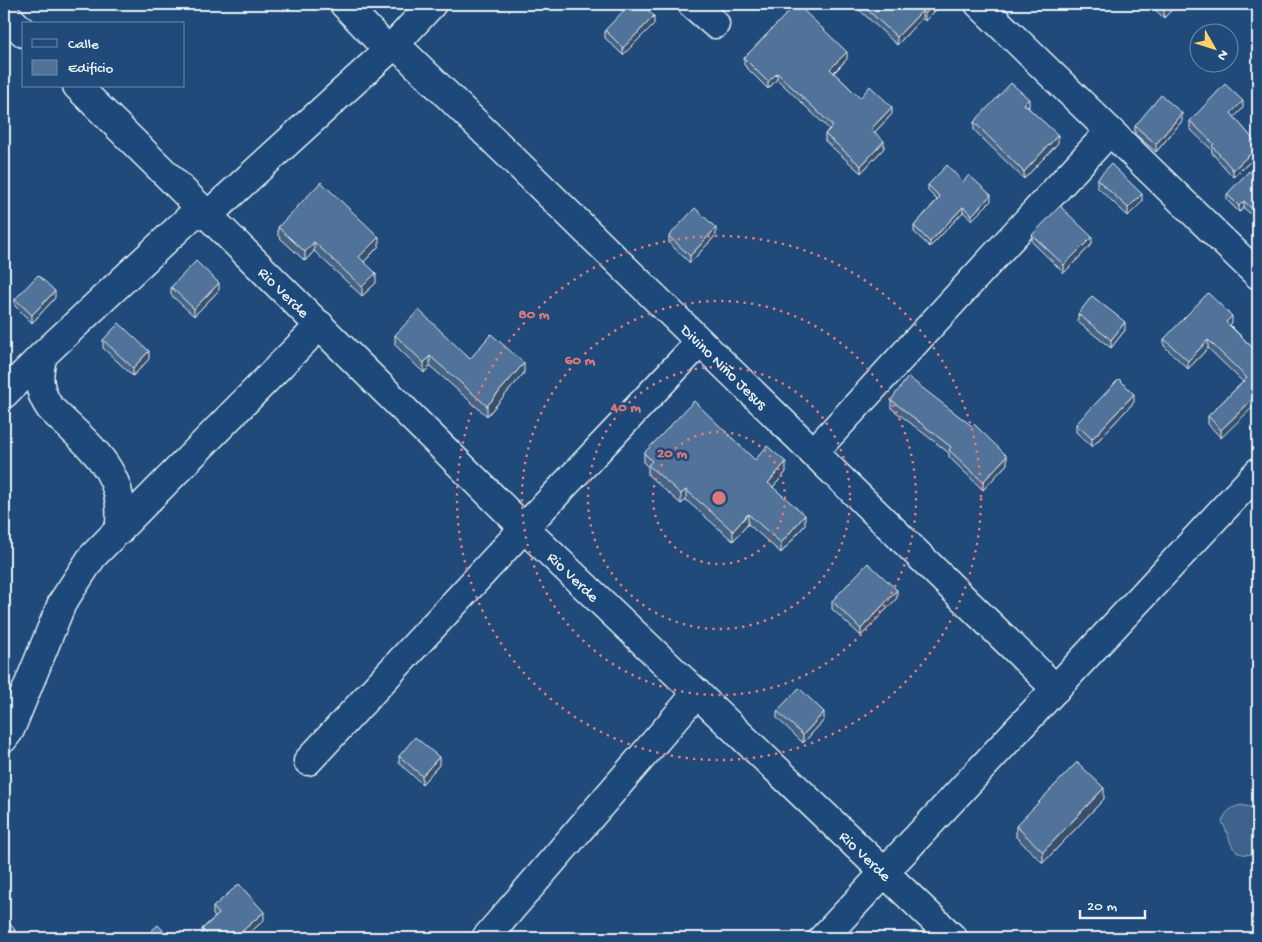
<svg xmlns="http://www.w3.org/2000/svg" width="1262" height="942" font-family="'Gochi Hand',sans-serif">
  <style>
    .green { fill: #3c628c; stroke: #92aac2 }
    .lines { fill: none; stroke-linecap: round; stroke-linejoin: round }
    .minor-casing { stroke: #e8f1f8; stroke-width: 31 }
    .minor { stroke: #1f4a7a; stroke-width: 28 }
    .wall { fill: #466384; stroke: #e8f1f8 }
    .shaded-wall { fill: #39506b; stroke: #e8f1f8 }
    .building { fill: #517399; stroke: #e8f1f8 }
    .ring { fill: none; stroke: #dd787b; stroke-width: 2.5; stroke-dasharray: 2.5 5 }
    .labels { text-anchor: middle; stroke-width: 5; stroke-linejoin: round; paint-order: stroke }
    .street-label { font-size: 16px; fill: #e8f1f8; stroke: #1f4a7a }
    .centre { fill: #dd787b; stroke: #1f4a7a; stroke-width: 2.5 }
    .ring-label { font-size: 15px; text-anchor: middle; font-weight: bold; fill: #dd787b; stroke: #1f4a7a; stroke-width: 5; stroke-linejoin: round; paint-order: stroke }
  </style>
  <rect width="100%" height="100%" fill="#1f4a7a"/>
  <filter id="ink" filterUnits="userSpaceOnUse"><feTurbulence type="fractalNoise" baseFrequency=".02" numOctaves="2"/><feDisplacementMap in="SourceGraphic" scale="10" xChannelSelector="R" yChannelSelector="G"/><feConvolveMatrix kernelMatrix="1 2 1 2 8 2 1 2 1" color-interpolation-filters="sRGB"/></filter>
  <g filter="url(#ink)">
    <path class="green" d="M1241,805l17,4v44c-30,7 -25,-12 -36,-31 4,-11 8,-14 19,-17z"/>
    <g class="lines">
      <g class="minor-casing">
        <g id="minor">
          <path d="M344,4l44,46"/>
          <path d="M692,4l23,20"/>
          <path d="M979,4l279,271"/>
          <path d="M4,13l20,20"/>
          <path id="s1" d="M395,44l661,645"/>
          <path id="s2" d="M77,86l447,442 429,410"/>
          <path d="M207,216l188,-172 37,-40"/>
          <path d="M43,355c-6,20 -5,36 7,53 38,38 79,63 69,123"/>
          <path d="M4,394l39,-39 156,-146"/>
          <path d="M813,453l297,-322"/>
          <path d="M4,738l6,-8 52,-127 30,-46 228,-232"/>
          <path d="M308,761l216,-233 176,-186"/>
          <path d="M486,938l211,-245"/>
          <path d="M823,938l435,-466"/>
        </g>
      </g>
      <use href="#minor" class="minor"/>
    </g>
    <path class="wall" d="M387,4h14l-6,7z
      M853,4h87v2l-15,15 -3,-3 -25,27z
      M1149,4h28l-13,14z
      M654,24l-31,31 -18,-17v-8z
      M744,58l103,1 -13,14 26,25 32,16 -17,18 9,16 -23,25 -36,-32v-7l4,-5 -52,-50 -9,10 -24,-24z
      M1028,107l30,36 -34,36 -50,-49v-8z
      M1243,108l-9,9 24,28v10l-25,22 -21,-24v-3l-22,-21v-8z
      M1182,121l-26,31 -21,-18v-8z
      M1097,179l45,23 -14,14 -31,-29z
      M1258,180v41l-14,-13 -5,4 -12,-12v-6z
      M963,182l28,19 -19,19 -9,-8 -33,35 -16,-15v-6l23,-26 -9,-9v-6z
      M278,227l101,19 -15,16 12,21 -14,13 -48,-45 -9,10 -27,-25z
      M716,235l-26,28 -21,-20v-7z
      M1032,235l60,9 -28,29 -32,-31z
      M171,287l48,3 -25,26 -23,-21z
      M55,298l-23,25 -17,-17v-7z
      M1078,314l47,16 -14,18 -33,-26z
      M1232,323l-2,2 28,28 -37,85 -13,-14v-8l35,-34 -35,-34 -20,21 -24,-23v-7z
      M395,335l75,24 54,14 -37,43 -57,-50 -6,7 -29,-28z
      M103,340l46,19 -16,17 -30,-28z
      M891,400l116,64 -24,26 -34,-33v-4l-58,-45z
      M1134,402l-42,45 -16,-15v-8z
      M644,453l111,7 31,12 -13,15 32,38 -24,28 -33,-29 -15,17 -47,-41 -5,4 -33,-29v-8l-4,-4z
      M897,598l-36,38 -29,-27v-8z
      M777,711l47,9 -21,23 -26,-25z
      M399,756l40,9 -17,19 -23,-21z
      M1104,799l-61,64 -27,-26v-11z
      M213,907l51,13 -20,18h-40l-2,-2v-7l13,-12 -2,-2z"/>
    <path class="shaded-wall" d="M395,4h6l-6,7z
      M934,4h6v2l-15,15v-7z
      M1170,4h7l-13,14v-8z
      M922,11v7l-25,27v-8z
      M654,16v8l-31,31v-7z
      M847,52v7l-17,17v-7z
      M777,73v6l-9,10v-7z
      M1029,99v8l-5,-3z
      M1243,101v7l-12,13v-8z
      M892,107v7l-21,22v-7z
      M1182,113v8l-26,31v-8z
      M1058,135v8l-34,36v-7z
      M884,141v7l-23,25v-7z
      M1258,147v8l-25,22v-7z
      M1142,194v8l-14,14v-8z
      M991,195v6l-19,19v-5z
      M1244,201v7l-5,4v-6z
      M963,207v5l-33,35v-5z
      M716,228v7l-26,28v-7z
      M379,237v9l-20,21v-10z
      M1092,237v7l-28,29v-8z
      M314,242v9l-9,10v-9z
      M376,273v10l-14,13v-9z
      M219,283v7l-25,26v-7z
      M55,291v7l-23,25v-8z
      M1232,316v7l-6,6v-7z
      M1125,322v8l-14,18v-8z
      M1208,340v8l-20,21v-8z
      M149,351v8l-16,17v-8z
      M430,356v10l-6,7v-10z
      M524,363v10l-37,43v-10z
      M1134,394v8l-42,45v-8z
      M1258,394v8l-37,36v-8z
      M1007,456v8l-24,26v-8z
      M786,462v10l-18,21v-10z
      M686,490v10l-5,4v-10z
      M748,514v10l-15,17v-10z
      M805,515v10l-24,28v-10z
      M897,590v8l-36,38v-7z
      M824,712v8l-21,23v-8z
      M439,757v8l-17,19v-8z
      M1104,788v11l-61,64v-11z
      M264,912v8l-20,18h-6v-3z
      M15,930v7l-1,1h-9z
      M236,932v6h-7z"/>
    <path class="building" d="M630,4h11l13,12 -31,32 -18,-18z
      M796,4h1l50,48 -17,17 30,29 10,-12 22,21 -21,22 13,12 -23,25 -36,-32 8,-8 -56,-53 -9,9 -24,-24z
      M861,4h73l-9,10 -3,-3 -25,26z
      M1157,4h13l-6,6z
      M1011,83l18,16 -5,5 34,31 -34,37 -50,-50z
      M1225,84l18,17 -12,12 27,32v2l-25,23 -21,-24 2,-2 -24,-23z
      M1161,95l21,18 -26,31 -21,-18z
      M1111,164l31,30 -14,14 -31,-29z
      M947,165l16,17 6,-7 22,20 -19,20 -9,-8 -33,35 -16,-16 26,-29 -12,-12z
      M1249,171l9,9v35l-14,-14 -5,5 -12,-12z
      M321,182l58,55 -20,20 17,16 -14,14 -48,-45 -9,10 -27,-25z
      M1060,206l32,31 -28,28 -32,-30z
      M695,208l21,20 -26,28 -21,-20z
      M196,261l23,22 -25,26 -23,-22z
      M38,275l17,16 -23,24 -17,-16z
      M1208,293l24,23 -6,6 32,31v41l-37,36 -13,-14 39,-38 -39,-38 -20,21 -24,-22z
      M1092,296l33,26 -14,18 -33,-26z
      M419,310l51,49 21,-25 33,29 -37,43 -57,-50 -6,7 -29,-28z
      M119,323l30,28 -16,17 -30,-28z
      M908,377l64,49 2,-2 33,32 -24,26 -34,-32 2,-3 -60,-47z
      M1119,379l15,15 -42,45 -16,-15z
      M694,401l61,59 12,-14 19,16 -18,21 37,32 -24,28 -33,-29 -15,17 -47,-41 -5,4 -33,-29 4,-4 -8,-8z
      M868,563l29,27 -36,39 -29,-28z
      M799,688l25,24 -21,23 -26,-24z
      M415,737l24,20 -17,19 -23,-20z
      M1077,762l27,26 -61,64 -27,-26z
      M239,884l25,28 -26,23 -2,-3 -7,6h-18l-9,-9 17,-15 -6,-7z
      M4,916l11,14 -10,8h-1z
      M158,925l12,13h-27z"/>
  </g>
  <g class="ring">
    <circle cx="719" cy="498" r="66"/>
    <circle cx="719" cy="498" r="131"/>
    <circle cx="719" cy="498" r="197"/>
    <circle cx="719" cy="498" r="262"/>
  </g>
  <g class="labels">
    <g class="street-label">
      <text dy="6" stroke="none"><textPath href="#s2" startOffset="292">Rio Verde</textPath></text>
      <text dy="6" stroke="none"><textPath href="#s1" startOffset="461">Divino Niño Jesus</textPath></text>
      <text dy="6" stroke="none"><textPath href="#s2" startOffset="698">Rio Verde</textPath></text>
      <text dy="6" stroke="none"><textPath href="#s2" startOffset="1102">Rio Verde</textPath></text>
    </g>
  </g>
  <circle cx="719" cy="498" r="8" class="centre"/>
  <g class="ring-label">
    <text x="534" y="318">80 m</text>
    <text x="580" y="364">60 m</text>
    <text x="626" y="411">40 m</text>
    <text x="672" y="457">20 m</text>
  </g>
  <rect width="1262" height="942" fill="none" stroke="#1f4a7a" stroke-width="20"/>
  <rect x="10" y="10" width="1242" height="922" fill="none" stroke="#e8f1f8" stroke-width="2" filter="url(#ink)"/>
  <rect x="22" y="22" width="162" height="65" fill="#1f4a7a" stroke="#6f8dac"/>
  <rect x="32" y="39" width="25" height="8" fill="#1f4a7a" stroke="#6f8dac"/>
  <text x="68" y="48" font-size="15" fill="#e8f1f8">Calle</text>
  <rect x="32" y="60" width="25" height="15" fill="#517399" stroke="#6f8dac"/>
  <text x="68" y="72" font-size="15" fill="#e8f1f8">Edificio</text>
  <g transform="translate(1214 48) rotate(129)"><circle r="24" fill="#1f4a7a" stroke="#6f8dac"/>
  <path d="M0-4L9 19L0 12L-9 19Z" fill="#ffd166"/>
  <text y="-8" font-size="14" font-weight="bold" text-anchor="middle" fill="#e8f1f8">N</text>
  </g>
  <path d="M1080 910v8h65v-8" fill="none" stroke="#e8f1f8" stroke-width="2.5"/>
  <text x="1087" y="910" font-size="15" fill="#e8f1f8" stroke="#1f4a7a" stroke-width="4" paint-order="stroke">20 m</text>
</svg>
